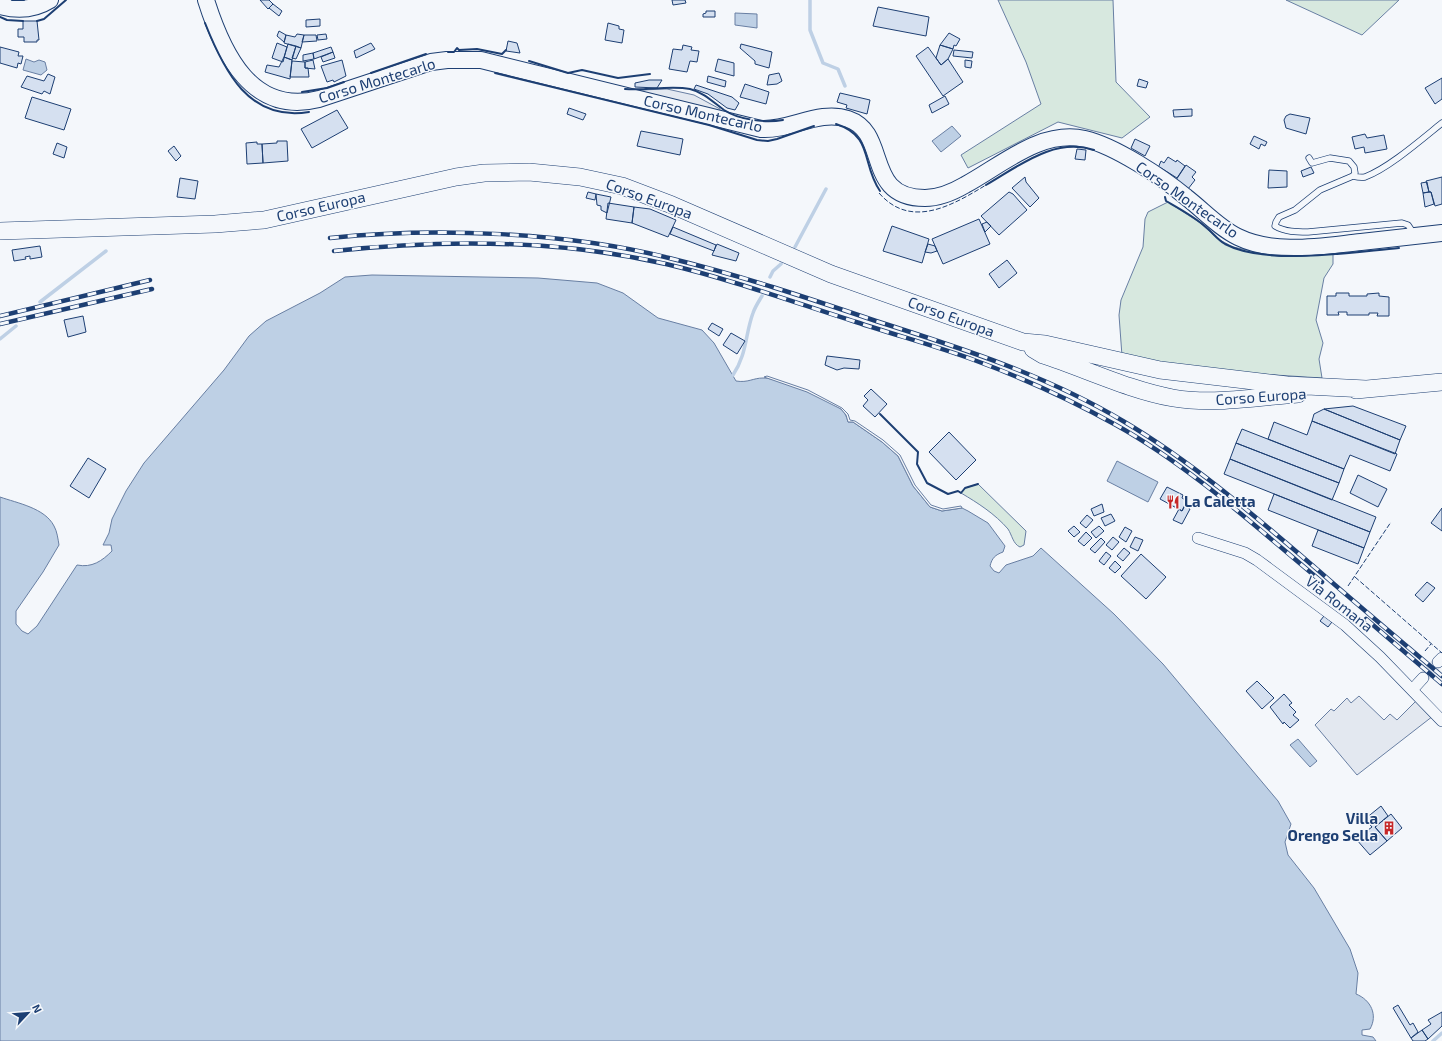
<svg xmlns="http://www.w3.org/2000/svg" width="1442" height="1041" font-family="'Exo 2',sans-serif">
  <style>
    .green { fill: #d7e8df; stroke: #687fa3 }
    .parking { fill: #e3e8f0; stroke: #687fa3 }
    .water { fill: #bed0e5; stroke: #687fa3 }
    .pier { fill: #f4f7fb; stroke: #687fa3 }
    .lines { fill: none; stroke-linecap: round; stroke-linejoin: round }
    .stream { stroke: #bed0e5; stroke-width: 3.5 }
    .building { fill: #d5e0f0; stroke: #1d3f73 }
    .minor-tunnel { stroke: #c9d2e0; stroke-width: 11; stroke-dasharray: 11 5.5; stroke-linecap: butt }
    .service-casing { stroke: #1d3f73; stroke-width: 7 }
    .minor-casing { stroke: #1d3f73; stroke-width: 12 }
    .secondary-casing { stroke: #1d3f73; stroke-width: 18 }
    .primary-casing { stroke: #1d3f73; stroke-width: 18 }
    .service { stroke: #f4f7fb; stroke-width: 5.5 }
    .minor { stroke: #f4f7fb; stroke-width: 11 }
    .secondary { stroke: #f4f7fb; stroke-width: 16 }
    .primary { stroke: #f4f7fb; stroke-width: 17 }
    .rail-casing { stroke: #1d3f73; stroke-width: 4.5 }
    .rail { stroke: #f4f7fb; stroke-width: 3; stroke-dasharray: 9; stroke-linecap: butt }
    .fence { stroke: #1d3f73; stroke-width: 1; stroke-dasharray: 5 2; stroke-linecap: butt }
    .wall { stroke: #1d3f73; stroke-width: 2 }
    .labels { text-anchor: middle; stroke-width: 3; stroke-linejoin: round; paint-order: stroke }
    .street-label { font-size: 15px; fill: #1d3f73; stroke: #f4f7fb }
    .poi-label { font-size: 15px; font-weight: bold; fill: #1d3f73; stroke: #f4f7fb; text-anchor: start }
  </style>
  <rect width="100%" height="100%" fill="#f4f7fb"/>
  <path class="green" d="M998,0h115l3,82 34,35 -28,21 -64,-16 -90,46 -7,-13 80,-51 -15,-42z
    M1286,0h113l-37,35z
    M1168,202l31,20 19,17 15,8 33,7h67v10l-9,14 -8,42 7,23 -4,16 3,19 -110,-7 -90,-15 -3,-41 2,-15 22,-53 2,-28 3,-7z
    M978,484l48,47 -2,14 -4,2c-7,-3 -8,-12 -12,-18 -13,-15 -30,-26 -47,-36l4,-5z"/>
  <path class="parking" d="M667,89l27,6 26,14v3l-81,-18 1,-4z
    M1359,696l25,24 6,-6 7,6 20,-20 16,16 -76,59 -42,-50 16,-16 3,2 13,-13 4,5z"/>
  <path class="water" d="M735,13l22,1v14l-22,-3z
    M26,59l8,3 5,-2 6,2 2,8 -6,5 -18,-5z
    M952,126l9,10 -20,16 -9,-11z
    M372,275l166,3 59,5 26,10 35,25 44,12 12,13 22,38c12,2 17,-3 27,-3 14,-1 66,22 78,31 4,4 6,8 7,13h5l29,20 16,14 15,30 17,21 12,4 20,-3 6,3 20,12 17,23 -2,6c-8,3 -11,6 -13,14l4,5 5,2 7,-8 27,-9 8,-8 73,66 49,50 115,137 13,23 -6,18 3,13 26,33 36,61 8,24 -2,21c15,6 22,21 14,35l-8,1v5l11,2 3,4h-1376v-544c17,6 45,11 54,29 3,5 4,13 5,19l-16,27 -27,39v13l6,7 6,3 9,-8 40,-61c15,3 25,-4 35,-14l-1,-6h-8l6,-12 3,-14 14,-28 18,-28 80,-93 25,-34 17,-15 54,-28 25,-16z
    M1117,461l41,21 -10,20 -41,-21z
    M1298,739l19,22 -7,6 -20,-22z"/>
  <path class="pier" d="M767,376l41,14 34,18 6,6 2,6 5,1 28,19 17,15 15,30 16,20 12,4 18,-3 1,2 -20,3 -12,-4 -17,-21 -15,-30 -16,-14 -29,-20h-5l-2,-7 -5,-6 -34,-17 -43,-15z"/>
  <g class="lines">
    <path class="stream" d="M810,0v30l13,33 15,6 7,17
      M795,247l31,-58
      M770,277l3,-6 8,-7
      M40,302l66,-51
      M0,339l16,-13
      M733,375c14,-21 12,-40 20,-62 2,-6 6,-12 9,-17
      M1433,1041l9,-8"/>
  </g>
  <path class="building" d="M260,0h9l4,4 -5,5z
    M672,0h13l1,3 -13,2z
    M273,4l9,7 -3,5 -10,-8z
    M878,7l51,10 -3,19 -53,-10z
    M706,11h9v6h-12v-3l3,-1z
    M320,19v7l-14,1v-7z
    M23,21h14l2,19h-2v2h-13v-5h-6v-8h5z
    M608,23l11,3v3l5,1 -2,13 -17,-3z
    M279,31l7,4 -2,7 -7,-6z
    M949,33l11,6 -4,7 -2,-1 -1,4 -13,-4z
    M297,34l7,1 -3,13 -17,-5 2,-8 9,2z
    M326,34l1,5 -9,1 -1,-5z
    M304,35h12l1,6 -15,1z
    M508,41l9,2 3,10 -14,-2z
    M277,43l10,4 -4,15 -11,-4z
    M371,43l4,6 -19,9 -2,-7z
    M288,44l8,2 -4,14 -8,-3z
    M741,44l31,8 -3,16 -14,-4v-3l-15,-13z
    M683,45l9,2 -1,3 8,1 -2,11 -7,-1 -3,11 -18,-3 4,-20 9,1z
    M940,45l13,4 -5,10 -7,6 -5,-7z
    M296,46l5,2 -5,11 -4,-1z
    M0,47l19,5 -1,4h5l-2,8 -3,-1 -1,5 -17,-5z
    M331,47l2,5 -19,7 -1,-6z
    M928,47l13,18 7,-6 15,23 -20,14 -27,-40z
    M954,50l19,2 -1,6 -19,-2z
    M333,52l2,6 -12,4 -2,-5z
    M313,53l1,6 -11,2v-6z
    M284,57l8,3 -2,19 -25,-7 2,-7 12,2z
    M718,59l16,4v13l-19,-5z
    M313,60l2,9 -10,-1v-6z
    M342,60l4,16 -12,6 -1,-2 -6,2 -6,-16z
    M965,60l7,1 -1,7 -6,-1z
    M292,61l13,1v6h3l1,9h-19z
    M779,73l3,8 -5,3 -10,1 2,-10z
    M48,74l7,3 -5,17 -6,-3 -2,3 -21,-7 6,-11 17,5z
    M708,76l18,5 -1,6 -18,-5z
    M1442,78v21l-7,5 -10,-16z
    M1139,79l9,3 -2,6 -9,-2z
    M649,80h13l-5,8 -22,-1v-4z
    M745,84l24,8 -3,12 -26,-7z
    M696,85l36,12 7,6 -4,7 -8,-2 -19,-14 -14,-5z
    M840,93l30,7 -3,14 -21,-6 1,-3 -10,-3z
    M945,96l4,8 -17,9 -3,-8z
    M32,97l39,12 -7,21 -39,-12z
    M569,108l17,6 -3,6 -16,-6z
    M1192,109v7l-18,1 -1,-7z
    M337,110l11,18 -36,20 -11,-19z
    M1290,114l20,4 -4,16 -20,-6 -2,-8 2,-4z
    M641,131l42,8 -3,16 -43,-9z
    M1365,134l2,4 17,-3 3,14 -22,4 -1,-6 -9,2 -3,-12z
    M1254,136l13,6 -2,4 -4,-2 -2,5 -9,-5z
    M1135,139l15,7 -5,10 -14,-8z
    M277,141h10l1,20 -25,2 -1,-19 15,-1z
    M257,142v2h5l1,19 -16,1 -1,-21z
    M57,143l10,4 -3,11 -11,-4z
    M174,146l7,10 -5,5 -8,-10z
    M1077,149l9,1 -1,10 -10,-1z
    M1168,157l8,5 1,-2 8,6 -8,12 -16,-10h-3l3,-7 3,2z
    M1186,165l10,7 -4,5 3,3 -7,9 -12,-9z
    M1311,167l3,6 -11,4 -2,-6z
    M1269,170l18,1v16l-19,1z
    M1025,177l1,5 13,16 -9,9 -18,-19z
    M1442,177v27l-7,2 -4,-14h-2l-3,-11z
    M180,178l18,3 -3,18 -18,-2z
    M1427,182l2,10 -6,1 -2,-10z
    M588,192l8,2 -1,6 -9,-2z
    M1009,192l4,2 14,16 -28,25 -18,-19z
    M1429,192h2l3,12 -9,3 -2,-14z
    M596,194l15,3 -4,16 -6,-3v-4l-4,-1z
    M608,203l26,4 -2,16 -26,-4z
    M634,207l16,2 26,11 -8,17 -36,-14z
    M979,219l11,25 -47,20 -11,-25z
    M987,222l4,4 -6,6 -3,-8z
    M892,226l37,13 -7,24 -39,-12z
    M673,227l43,18 -2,6 -44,-17z
    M717,244l22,9 -3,8 -24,-6z
    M928,244l7,2 2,5 -6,2 -6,-1z
    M40,246l2,11 -12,2v-3l-5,1 1,2 -12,2 -2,-11z
    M1007,260l10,13 -18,15 -10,-14z
    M1336,293h13v3h18v-2l12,-1v3l10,1v19h-12l1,-3h-9v2h-22v-3h-9l1,3h-12v-19h9z
    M83,316l3,16 -18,5 -4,-17z
    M712,323l11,6 -4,7 -11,-7z
    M731,333l14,8 -8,13 -14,-9z
    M827,356l33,4 -1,9 -15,-1 -7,2 -12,-5z
    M871,389l16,15 -12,13 -12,-11 5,-6 -4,-4z
    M1353,406l53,20 -6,14 -76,-31z
    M1324,409l76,31 -5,14 -83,-33 2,-7z
    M1312,421l85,33 -7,17 -40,-16 -6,14 -76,-30 6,-17 33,13z
    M1242,429l102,40 -5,14 -103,-40z
    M949,432l27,28 -20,20 -27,-28z
    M1236,443l103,40 -7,17 -102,-41z
    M88,458l18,11 -17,29 -19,-12z
    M1230,459l146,58 -6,15 -146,-58z
    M1358,475l29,14 -9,18 -28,-14z
    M1167,487l16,8 -1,3 5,3 -5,10 -22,-12z
    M1274,494l96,38 -6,16 -96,-38z
    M1102,504l2,8 -10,4 -3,-7z
    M1185,505l5,4 -8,15 -9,-4 6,-11 3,2z
    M1442,508v23l-11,-8z
    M1111,514l4,7 -10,5 -4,-8z
    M1087,515l6,5 -7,8 -6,-5z
    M1074,526l6,6 -6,5 -6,-6z
    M1099,526l5,5 -8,7 -5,-6z
    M1125,527l7,4 -6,11 -7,-5z
    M1318,530l46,18 -6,16 -46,-18z
    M1086,532l6,6 -8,8 -6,-5z
    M1113,537l6,5 -7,8 -6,-5z
    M1135,537l8,3 -5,11 -8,-4z
    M1101,538l4,4 -10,11 -5,-4z
    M1124,548l6,5 -7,8 -6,-5z
    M1106,552l5,4 -7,9 -5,-4z
    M1141,554l25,23 -20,22 -25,-23z
    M1115,561l6,6 -6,6 -6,-5z
    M1427,582l8,6 -12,14 -8,-7z
    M1324,616l8,6 -4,5 -8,-6z
    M1257,681l17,17 -12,11 -16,-18z
    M1284,694l8,9 -3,2 7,7 -3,3 6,5 -9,8 -6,-6 -1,2 -13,-17z
    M1381,806l7,10 -13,11 12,14 -17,14 -14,-16 16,-12 -7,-8z
    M1391,814l11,14 -15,13 -12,-14z
    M1398,1005l12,20 3,-2 5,9 -7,6 -18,-30z
    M1442,1012v14l-14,13 -6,-9 9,-6 -3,-4z
    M1422,1030l6,9 -3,2h-12l-2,-3z"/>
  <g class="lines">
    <path class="minor-tunnel" d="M1423,678l15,-16"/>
    <g class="service-casing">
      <path id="service" d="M1309,158l3,5 18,-5 19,3 5,6 1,6 -2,3 -33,14 -25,20 -16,7 -3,5 -1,4c10,6 22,6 33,6l94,-9 6,2 6,9
        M1353,176c4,1 8,2 12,1 24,-9 57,-38 77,-54"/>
    </g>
    <g class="minor-casing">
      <path id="minor" d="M1198,538l47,15 12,7 88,65 35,32 62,64
        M1438,662l4,-4
        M1412,690l11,-12"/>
    </g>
    <g class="secondary-casing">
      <path id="secondary" d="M206,0c17,54 46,116 113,99l112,-37 16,-2h34l280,69c29,2 58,-20 87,-10 42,14 15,79 77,79 14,0 28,-6 40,-13 37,-20 76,-56 120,-46 30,7 77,38 101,58 17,13 33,31 52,40 37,18 84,9 123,5 27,-3 54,-6 81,-9
        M0,6c18,5 34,4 50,-6"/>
    </g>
    <g class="primary-casing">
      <path id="primary" d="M0,231l215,-7 49,-4 192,-43 28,-4 45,-1 51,5 42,9 50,19 159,69 192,68 22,2 115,26 127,15 79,4
        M1033,349l10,6c43,14 86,35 130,43 41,7 84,-1 125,-4
        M1356,390l86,-8"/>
    </g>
    <use href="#service" class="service"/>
    <use href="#minor" class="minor"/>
    <use href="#secondary" class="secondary"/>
    <use href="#primary" class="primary"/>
    <g class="rail-casing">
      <path id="rail" d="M330,238c105,-11 237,-6 339,20 70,17 139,40 207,63 85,27 170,54 247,100 71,42 133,96 196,150 41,36 82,70 123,105
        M334,251c111,-12 222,-12 332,13 64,15 127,38 190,58 39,13 80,24 118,38 49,18 97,40 142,65 75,42 140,102 206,157
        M0,316l150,-36
        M0,324l152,-35
        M1366,619l76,65"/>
    </g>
    <use href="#rail" class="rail"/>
    <path class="fence" d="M879,193c32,37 74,12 107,-8
      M1355,577l87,76
      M1348,586l43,-64
      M1425,651l6,-7"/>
    <path class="wall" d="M12,0h12
      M0,17l7,3 16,1
      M37,21l7,-2 22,-19
      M205,23c19,48 44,99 104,89
      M448,52h6l3,-4 2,2 18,-1 25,5 4,-4
      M529,61l39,12 14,-3 36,8 32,-4
      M371,73l55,-19
      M495,73l214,52 48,15 11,1 9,-2 37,-13
      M625,89c22,2 44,-4 65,0 13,3 23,13 34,21 15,10 41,13 59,10
      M302,92l25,-4 17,-6
      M836,124c38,12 25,40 44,67
      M986,185c33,-19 68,-48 108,-35
      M1165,197l1,4c14,8 29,16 41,27 6,5 11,12 18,16 42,22 127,8 174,4
      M880,414l38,38 -1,12 10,19 21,11 10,-3 3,2 4,-5 13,-4"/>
  </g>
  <defs>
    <g id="restaurant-bare" transform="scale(1.08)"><path d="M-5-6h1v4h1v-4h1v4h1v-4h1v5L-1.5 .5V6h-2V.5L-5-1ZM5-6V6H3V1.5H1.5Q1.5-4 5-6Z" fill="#c62828" stroke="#f4f7fb" stroke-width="2.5" paint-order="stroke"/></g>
    <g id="building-bare" transform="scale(1.08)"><path d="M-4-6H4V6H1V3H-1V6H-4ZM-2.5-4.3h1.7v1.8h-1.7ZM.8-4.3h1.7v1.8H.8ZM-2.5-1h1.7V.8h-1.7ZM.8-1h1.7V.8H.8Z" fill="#c62828" stroke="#f4f7fb" stroke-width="2.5" paint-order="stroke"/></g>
  </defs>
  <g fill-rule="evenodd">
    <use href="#restaurant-bare" x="1173" y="502"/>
    <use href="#building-bare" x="1389" y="828"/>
  </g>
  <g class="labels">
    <g class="street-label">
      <text transform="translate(377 81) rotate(-17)" y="5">Corso Montecarlo</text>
      <text transform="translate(703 114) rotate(13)" y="5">Corso Montecarlo</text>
      <text transform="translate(649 199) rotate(20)" y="5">Corso Europa</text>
      <text transform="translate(1187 200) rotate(35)" y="5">Corso Montecarlo</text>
      <text transform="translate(321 207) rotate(-13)" y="5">Corso Europa</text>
      <text transform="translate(951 317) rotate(20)" y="5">Corso Europa</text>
      <text transform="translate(1261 397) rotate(-4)" y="5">Corso Europa</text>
      <text transform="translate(1339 604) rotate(38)" y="5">Via Romana</text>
    </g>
    <g class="poi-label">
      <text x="1184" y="507">La Caletta</text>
      <text x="1378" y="824" text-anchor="end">Villa<tspan x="1378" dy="17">Orengo Sella</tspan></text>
    </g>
  </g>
  <g transform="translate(28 1013) rotate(64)" stroke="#f4f7fb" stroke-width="3" paint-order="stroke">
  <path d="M0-3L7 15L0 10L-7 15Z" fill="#1d3f73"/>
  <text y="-6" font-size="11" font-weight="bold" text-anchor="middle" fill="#1d3f73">N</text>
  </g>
</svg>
